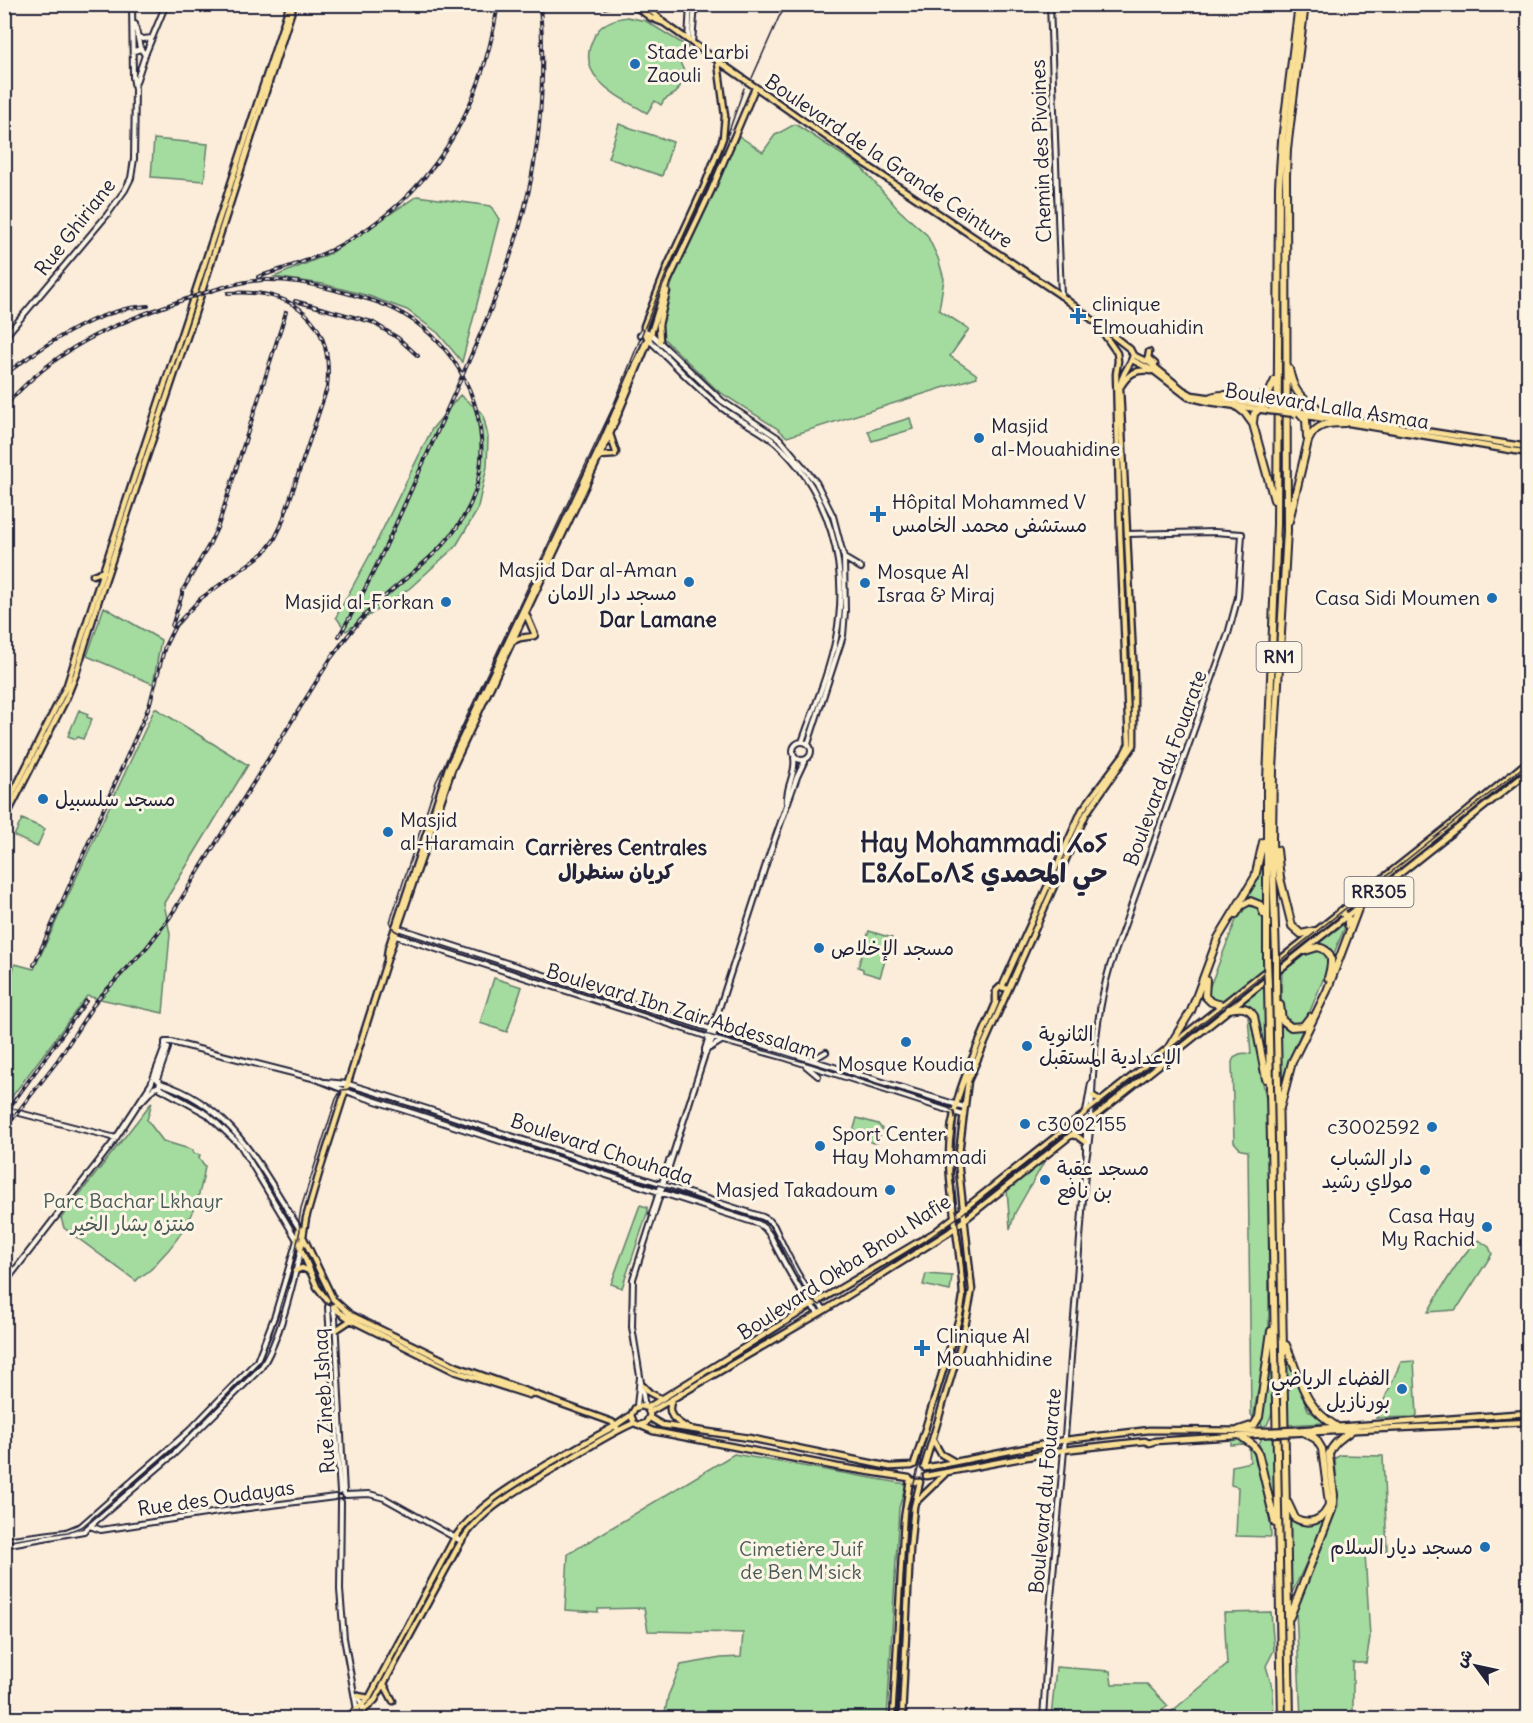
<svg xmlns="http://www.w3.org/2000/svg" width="1533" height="1723" font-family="Delius,'Playpen Sans Arabic','Noto Sans Tifinagh',sans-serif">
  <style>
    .green { fill: #a4db9e; stroke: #637e6c; stroke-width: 1.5 }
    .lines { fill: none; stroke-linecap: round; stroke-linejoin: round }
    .minor-casing { stroke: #22223b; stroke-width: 8 }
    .major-casing { stroke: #22223b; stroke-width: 9 }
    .highway-casing { stroke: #22223b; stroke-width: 10 }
    .minor { stroke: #fcf5e5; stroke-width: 4 }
    .major { stroke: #fadf96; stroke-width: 4.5 }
    .highway { stroke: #fadf96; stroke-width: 6 }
    .tram { stroke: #22223b; stroke-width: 1.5 }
    .rail-casing { stroke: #22223b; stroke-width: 4 }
    .rail { stroke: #fcf5e5; stroke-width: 1.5; stroke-dasharray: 4.5; stroke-linecap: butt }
    .major-bridge-casing { stroke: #22223b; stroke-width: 9; stroke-linecap: butt }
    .highway-bridge-casing { stroke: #22223b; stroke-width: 10; stroke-linecap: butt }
    .major-bridge { stroke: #fadf96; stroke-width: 4.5 }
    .highway-bridge { stroke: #fadf96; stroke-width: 6 }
    .poi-dot { fill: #1f6fb2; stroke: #fcf5e5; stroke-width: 2 }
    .labels { text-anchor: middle; stroke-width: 6; stroke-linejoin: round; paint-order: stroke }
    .shield { fill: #fcf5e5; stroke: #63616e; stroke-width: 1.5 }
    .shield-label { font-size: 18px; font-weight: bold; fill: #22223b }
    .poi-label { font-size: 20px; fill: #22223b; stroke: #fcf5e5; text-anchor: start }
    .street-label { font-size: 20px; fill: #22223b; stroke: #fcf5e5 }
    .park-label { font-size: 20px; fill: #495a59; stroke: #fcf5e5 }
    .neighbourhood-label { font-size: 21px; font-weight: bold; fill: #22223b; stroke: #fcf5e5 }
    .district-label { font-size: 26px; font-weight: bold; fill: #22223b; stroke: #fcf5e5 }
  </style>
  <rect width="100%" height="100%" fill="#fbedd9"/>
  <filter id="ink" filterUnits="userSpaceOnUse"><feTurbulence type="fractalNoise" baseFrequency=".0167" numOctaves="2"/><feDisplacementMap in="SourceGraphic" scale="12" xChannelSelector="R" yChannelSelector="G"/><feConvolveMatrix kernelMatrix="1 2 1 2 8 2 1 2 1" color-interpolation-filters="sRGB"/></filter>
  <g filter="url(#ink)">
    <path class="green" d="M627,17l19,4 42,26 -9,13 5,11 -2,12 -6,10 -12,7 -3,5 -6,-4 -8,12c-27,-16 -73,-35 -54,-74 6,-15 19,-20 34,-22z
      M619,124l54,18 -11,34 -54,-18z
      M795,124l66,43 38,43 28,25 11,23 6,21 -5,31 30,19 -19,27 26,18 1,3 -190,60 -9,-8 -60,-38 -54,-52 -5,-12 17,-58 63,-133 24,16 12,-17z
      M154,139l54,5 -4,37 -53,-4z
      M417,196l74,10 8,13 -37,143 -24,-29 -31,-23 -38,-14 -46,-12 -49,-7 57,-24z
      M460,395l23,19 5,23 -1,30 -10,44 -21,35 -46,42 -64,43 -10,-14 36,-66 60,-122z
      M910,418l3,11 -41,12 -4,-10z
      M104,607l57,33 -8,44 -66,-28z
      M155,708l93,57 -84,138 6,31 -7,79 -76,-17 -82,110v-110l10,-32 19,5z
      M79,710l9,4 -1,3 5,2 -9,20 -5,-2 -2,2 -8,-3z
      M22,819l23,10 -8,18 -23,-11z
      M1264,854l-1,116 -43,34 -14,-8 38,-96 12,-19z
      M1347,922l-61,147 -5,17 -1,-48 2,-66c23,-16 42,-35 65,-50z
      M869,931l23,7 -12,39 -17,-5v-3l-5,-2z
      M494,978l28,9 -15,45 -27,-9z
      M1264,983l4,87c-8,-23 -4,-55 -26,-69z
      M1248,1017h3l17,93 1,219 -16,89 -2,-4 -3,-263 -7,-1 -7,-8 -2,-80c3,-9 10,-10 19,-8z
      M152,1102l-5,18 16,21 30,9v3l7,2 -1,3 6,8c-5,37 -19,67 -45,93 -3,3 -6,8 -10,11 -5,5 -10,5 -14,11l-72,-53 -3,-10z
      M857,1118l21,6 4,5 -4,13 -4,1 -22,-8z
      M1039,1164h4l-28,49 -5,16 -3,-40z
      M640,1205l7,2 1,4 -26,77 -11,-4z
      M1479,1240l10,7 3,7 -32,50 -5,6 -27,2c9,-17 36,-63 51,-72z
      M926,1274l26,2 -2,15 -27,-6z
      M1273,1345v66l-6,14 -5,2 -2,-8z
      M1288,1358l20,52 17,13 -38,2 -1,-66z
      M1414,1361l3,54 -2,2 -39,1 25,-56z
      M1274,1437l1,72 -16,-65 3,-6z
      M1231,1438h7l14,9 18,66 1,24 -35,-1 2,-49 -7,-2 1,-19 18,-4 -1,-14 -5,-4 -13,1z
      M734,1454l172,30 -7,24 -12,210h-223l4,-22 13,-31 40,-7 20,-1 2,-24 -95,-2 -4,-23 -46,1v3l-33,-2 3,-56z
      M1341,1455l42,1 4,95 -22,2 5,84 -4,26h-13v55h-52l-5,-108 42,-104 -3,-48z
      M1290,1517c15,9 21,9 35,0l-14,36 -22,46z
      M1271,1612l3,38 -8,16 7,24 1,28h-110l63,-53 -3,-52z
      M1056,1667l54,4 2,13h35l21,22 -17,12h-100z"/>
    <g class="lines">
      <g class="minor-casing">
        <path id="minor" d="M1050,4l11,292
          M135,24l5,24
          M137,36l6,3 9,-1
          M688,40l2,-36
          M692,43l3,-39
          M134,51l7,-2 4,6 -10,30
          M145,55l21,-51
          M640,335l4,-4 6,2 72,68 58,38 36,43 17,34 11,42 1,53 -2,25 -35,108
          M4,338l103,-123 18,-25 6,-12 3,-19 1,-70 -2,-12 -1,-73
          M649,340c24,22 47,49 73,68 17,13 38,21 54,35 54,49 74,124 60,195 -7,35 -22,70 -34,104
          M844,558l17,10
          M793 751a9 9 0 1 1 18 0a9 9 0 1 1-18 0Z
          M1520,768l8,10
          M787,803c-2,-16 10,-30 7,-45
          M395,927l316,102 253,78
          M393,935l316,102 77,21 177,57
          M171,1042l145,37 38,15 405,130c11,7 13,16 19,27 8,15 28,54 41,62
          M710,1048l13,-8
          M705,1054l8,-16 4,-19
          M814,1059l12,-7
          M806,1066l12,10
          M157,1079l11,-31
          M325,1082l23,2 20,6 395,127 7,4 4,5c13,28 28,62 51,84
          M160,1083c73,22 101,86 139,145
          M140,1103l14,-15 5,-2 1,-4 -3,-3
          M4,1109l112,29
          M1086,1153v-41l5,-29
          M652,1214l17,-53
          M4,1284l108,-140 39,-60 14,-37v-5h6
          M328,1307l12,185
          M333,1307l2,11 9,175
          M637,1406l3,-29
          M645,1407l-13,-80 1,-48 72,-225v-5l9,-29 2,-2 51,-157 30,-84 8,-17
          M345,1495l24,-1 15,4 77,43
          M341,1502l-1,88 4,48 13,72 4,8
          M90,1526l11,4 124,-19 110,-14
          M4,1540l62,-8 15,-6 109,-96 67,-69 18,-46 22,-75 -57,-95 -33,-31 -49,-27
          M4,1545l80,-14 89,-76 88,-87c19,-28 32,-85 40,-119
          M357,1695l6,11v12
          M1043,1718l7,-109 14,-159 22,-291c6,-28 5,-55 7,-83 2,-39 6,-73 17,-110l118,-332 10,-37 4,-63 -28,-2 -87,2"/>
      </g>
      <g class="major-casing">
        <path id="major" d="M632,4l19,14 13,5 204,143 195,131 67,52 3,6 17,8 33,27 9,5 77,11
          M644,4l18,17
          M605,5l3,-1
          M648,339l-4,-8v-5l24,-61 36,-78 19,-49 2,-22 -7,-53
          M660,341l-1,-16 8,-34
          M1149,352l-1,6 7,6
          M1132,360l22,11 34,26 21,5 61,9
          M1121,386c8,-13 15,-17 30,-15
          M1297,411l231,36
          M1301,415l227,38
          M610,434l6,18
          M600,456l15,-1
          M93,575l11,-4
          M526,614l9,21
          M513,641l7,-3 14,-2
          M4,811l63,-126 28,-89 195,-592
          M4,821l62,-122 10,-25 23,-75 95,-283 100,-312
          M387,957l1,-8 60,-181 154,-325 48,-110
          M1002,987l80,-177 42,-56 5,-10 -9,-211 -4,-159 2,-13 -1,-8 -18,-26
          M1093,1096l8,5
          M1071,1135l6,1 8,6
          M299,1228l34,71 18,16 105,51 156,56 5,6
          M299,1228l-2,12 20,47 10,13
          M301,1249l5,-31 14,-48 67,-210 65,-191 158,-335 39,-94 16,-52 46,-97 44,-103
          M295,1271l7,-3 7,3
          M334,1306l4,5 13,9 103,51 75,24
          M336,1330l15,-10
          M643,1386l7,7 12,6
          M672,1400c-7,15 4,21 15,28
          M647,1408l170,-106 118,-70 524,-414 69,-57
          M650,1412l175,-102 123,-77 580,-461
          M631,1415l3,8 19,8 185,36 71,11 5,4h6
          M650,1418l12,7 87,13 141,29 22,-1
          M1294,1430l234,-17
          M1294,1433l234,-11
          M933,1440l8,14 14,8
          M914,1465l46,-150 3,-19c-2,-46 -13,-91 -14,-137 -1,-56 26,-106 47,-156v-12l4,-4 5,1
          M924,1467l39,-130 9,-47 -14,-129 10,-80 118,-267 48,-69v-67l-14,-290c1,-16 11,-22 13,-33
          M925,1468l140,-28 84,-10 120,1
          M926,1476l138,-26 81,-9 4,2 6,-2 114,-7
          M916,1502l29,-28
          M384,1684l9,17
          M358,1696l11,2
          M347,1718l22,-20 86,-161c23,-32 58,-52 91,-72 23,-13 46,-27 69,-39l16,-11 4,-7 6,-2 6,2 3,7 -4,8 -6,2
          M356,1718l19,-18 83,-153c22,-39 63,-58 100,-81 25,-15 49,-31 76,-43
          M893,1718l11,-199 6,-40
          M902,1718l8,-168 4,-43 6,-25"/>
      </g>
      <g class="highway-casing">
        <path id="highway" d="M1289,369c3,14 7,25 19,33 6,4 12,6 14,13
          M1209,398c19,-9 42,7 60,-5l6,-13
          M1236,406l9,7 8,11 21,76
          M1298,411l8,9 1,17
          M1253,422l1,-8 8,-8
          M1289,521l19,-80c7,-17 20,-18 37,-18
          M1277,850l3,28 12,48 9,8 14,-3
          M1341,911l7,8v6
          M1236,914l5,-8 9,-5 10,4 4,9
          M1305,951l13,-4c17,4 14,17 10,31
          M1276,956l-4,-117 1,-70 14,-238 -1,-355 1,-27 18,-145
          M1267,960v-179l10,-257 2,-338 3,-46 17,-136
          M1206,980l-1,16 6,6 11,3
          M1276,980l14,738
          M1268,985l14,733
          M1280,1005l2,15 9,7 12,-1 7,-9
          M1229,1009c11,-2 19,-3 25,7l12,63
          M1169,1047l22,-36 27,-73 37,-61 8,-35
          M1280,1108l12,-46 35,-71 31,-82
          M1286,1345c15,33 16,61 50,81
          M1239,1430l15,-5 5,-8 12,-86
          M1242,1437l11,8 5,7 17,71
          M1288,1503l7,15c14,8 30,2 34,-14l-7,-55 -6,-10 -11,-6
          M1290,1617l42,-107 2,-15 -5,-41c4,-11 13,-16 22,-23"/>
      </g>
      <use href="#minor" class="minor"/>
      <use href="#major" class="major"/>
      <use href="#highway" class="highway"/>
      <path class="tram" d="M752,78l27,-61 9,-13
        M744,88l-23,66 -55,120 -54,135 -176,373 -46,140 4,8 9,5 306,100 102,29 137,44 6,4 2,10 -4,51 6,52 5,30 3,46 -4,19 -29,94 -26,95 -12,209
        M4,1542l64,-10 15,-6 105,-91 72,-74 11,-25 20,-65 9,-41 -1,-9 2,-13 35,-109 5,-9 12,-1 67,20 182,60 70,20 90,32 10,6 38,72 10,6 109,-67 32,-23 567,-452"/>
      <g class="rail-casing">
        <path id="rail" d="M258,277c26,-9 53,-16 77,-29 97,-50 147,-138 163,-244
          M295,301l77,21 26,16 20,18
          M4,375c38,-28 75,-54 121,-66 8,-2 15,-2 23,-3
          M4,407c51,-58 105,-82 176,-106 27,-9 54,-19 83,-21 25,-1 48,4 72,10 22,6 48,12 68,24 61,35 93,110 72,178 -18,55 -68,81 -107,120 -14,14 -25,30 -37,46l-161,259 -23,30 -51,54 -38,59 -54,70
          M172,626l12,-38 25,-43 9,-19 68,-214
          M339,636c36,-60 62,-125 91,-188 36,-82 78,-166 98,-254 14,-62 17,-126 12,-190
          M34,965l111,-249 5,-13 15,-57 10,-20 25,-27 64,-46 10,-13 7,-14 46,-138c8,-68 -34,-100 -99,-95
          M4,1115l82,-114"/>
      </g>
      <use href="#rail" class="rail"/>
      <g class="major-bridge-casing">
        <path id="major-bridge" d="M1269,406l26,5
          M1270,411l25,3
          M1269,1431l25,-1
          M1269,1434l25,-1"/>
      </g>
      <g class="highway-bridge-casing">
        <path id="highway-bridge" d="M1267,960l1,25
          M1276,980v-24"/>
      </g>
      <use href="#major-bridge" class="major-bridge"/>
      <use href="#highway-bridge" class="highway-bridge"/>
    </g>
  </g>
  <g class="poi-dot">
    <circle cx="635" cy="64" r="6"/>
    <path d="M1075 307h6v6h6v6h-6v6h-6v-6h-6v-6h6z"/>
    <circle cx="979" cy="438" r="6"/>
    <path d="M875 505h6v6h6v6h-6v6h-6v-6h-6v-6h6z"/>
    <circle cx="689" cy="582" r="6"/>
    <circle cx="865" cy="583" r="6"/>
    <circle cx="1492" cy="598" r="6"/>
    <circle cx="446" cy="602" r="6"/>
    <circle cx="43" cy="799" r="6"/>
    <circle cx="388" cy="832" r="6"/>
    <circle cx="819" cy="948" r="6"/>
    <circle cx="906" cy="1042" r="6"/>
    <circle cx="1027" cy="1046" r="6"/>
    <circle cx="1025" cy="1124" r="6"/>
    <circle cx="1432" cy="1127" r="6"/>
    <circle cx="820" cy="1146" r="6"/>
    <circle cx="1425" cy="1170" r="6"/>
    <circle cx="1045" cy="1180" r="6"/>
    <circle cx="890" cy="1190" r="6"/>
    <circle cx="1487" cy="1227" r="6"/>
    <path d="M919 1339h6v6h6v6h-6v6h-6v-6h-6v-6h6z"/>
    <circle cx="1402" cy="1389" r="6"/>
    <circle cx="1485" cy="1547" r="6"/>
  </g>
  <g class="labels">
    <g class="shield">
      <rect x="1256.5" y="642" width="45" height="30" rx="4.5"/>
      <rect x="1344.5" y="877" width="69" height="30" rx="4.5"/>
    </g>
    <g class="shield-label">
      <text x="1279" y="663">RN1</text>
      <text x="1379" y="898">RR305</text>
    </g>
    <g class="poi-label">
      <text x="647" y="59">Stade Larbi<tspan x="647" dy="23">Zaouli</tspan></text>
      <text x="1092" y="311">clinique<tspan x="1092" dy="23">Elmouahidin</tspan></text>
      <text x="991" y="433">Masjid<tspan x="991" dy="23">al-Mouahidine</tspan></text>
      <text x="892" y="509">Hôpital Mohammed V<tspan x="892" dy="23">مستشفى محمد الخامس</tspan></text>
      <text x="677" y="577" text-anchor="end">Masjid Dar al-Aman<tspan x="677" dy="23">مسجد دار الامان</tspan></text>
      <text x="877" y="579">Mosque Al<tspan x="877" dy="23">Israa &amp; Miraj</tspan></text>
      <text x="1480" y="605" text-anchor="end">Casa Sidi Moumen</text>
      <text x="434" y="609" text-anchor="end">Masjid al-Forkan</text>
      <text x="55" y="806">مسجد سلسبيل</text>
      <text x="400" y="827">Masjid<tspan x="400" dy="23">al-Haramain</tspan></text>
      <text x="831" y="955">مسجد الإخلاص</text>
      <text x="1039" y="1041">الثانوية<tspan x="1039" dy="23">الإعدادية المستقبل</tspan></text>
      <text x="906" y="1071" text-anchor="middle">Mosque Koudia</text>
      <text x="1037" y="1131">c3002155</text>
      <text x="1420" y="1134" text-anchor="end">c3002592</text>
      <text x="832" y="1141">Sport Center<tspan x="832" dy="23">Hay Mohammadi</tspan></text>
      <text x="1413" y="1165" text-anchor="end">دار الشباب<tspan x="1413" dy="23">مولاي رشيد</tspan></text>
      <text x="1057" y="1175">مسجد عقبة<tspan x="1057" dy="23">بن نافع</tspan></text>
      <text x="878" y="1197" text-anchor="end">Masjed Takadoum</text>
      <text x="1475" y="1223" text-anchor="end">Casa Hay<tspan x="1475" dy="23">My Rachid</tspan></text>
      <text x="936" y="1343">Clinique Al<tspan x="936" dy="23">Mouahhidine</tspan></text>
      <text x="1390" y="1385" text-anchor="end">الفضاء الرياضي<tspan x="1390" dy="23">بورنازيل</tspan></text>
      <text x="1473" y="1554" text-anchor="end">مسجد ديار السلام</text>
    </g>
    <g class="street-label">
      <text transform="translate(1041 151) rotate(-92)" y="7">Chemin des Pivoines</text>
      <text transform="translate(889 161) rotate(34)" y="7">Boulevard de la Grande Ceinture</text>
      <text transform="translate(75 227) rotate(-52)" y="7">Rue Ghiriane</text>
      <text transform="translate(1327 406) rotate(9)" y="7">Boulevard Lalla Asmaa</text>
      <text transform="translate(1165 768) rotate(-70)" y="7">Boulevard du Fouarate</text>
      <text transform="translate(682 1011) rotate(17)" y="7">Boulevard Ibn Zair Abdessalam</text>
      <text transform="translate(602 1149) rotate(18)" y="7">Boulevard Chouhada</text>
      <text transform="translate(844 1267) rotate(-33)" y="7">Boulevard Okba Bnou Nafie</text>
      <text transform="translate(324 1401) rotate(-93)" y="7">Rue Zineb Ishaq</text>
      <text transform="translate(1045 1491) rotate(-85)" y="7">Boulevard du Fouarate</text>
      <text transform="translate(216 1498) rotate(-8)" y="7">Rue des Oudayas</text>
    </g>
    <g class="park-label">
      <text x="133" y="1208">Parc Bachar Lkhayr<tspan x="133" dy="23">منتزه بشار الخير</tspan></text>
      <text x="801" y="1556">Cimetière Juif<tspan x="801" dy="23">de Ben M'sick</tspan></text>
    </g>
    <g class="neighbourhood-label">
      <text x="658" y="627">Dar Lamane</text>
      <text x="616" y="855">Carrières Centrales<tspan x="616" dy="24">كريان سنطرال</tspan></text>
    </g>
    <g class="district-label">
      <text x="984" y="852">Hay Mohammadi ⵃⴰⵢ<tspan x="984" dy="30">ⵎⵓⵃⴰⵎⴰⴷⵉ حي المحمدي</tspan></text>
    </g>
  </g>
  <rect width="1533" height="1723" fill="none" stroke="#fcf5e5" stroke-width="24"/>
  <rect x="12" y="12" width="1509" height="1699" fill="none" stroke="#22223b" stroke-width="2" filter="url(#ink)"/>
  <g transform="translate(1476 1666) rotate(303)" stroke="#fcf5e5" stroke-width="4.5" paint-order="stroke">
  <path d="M0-4.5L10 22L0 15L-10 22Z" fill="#22223b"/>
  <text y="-9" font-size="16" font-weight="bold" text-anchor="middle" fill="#22223b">ش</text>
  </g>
</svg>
